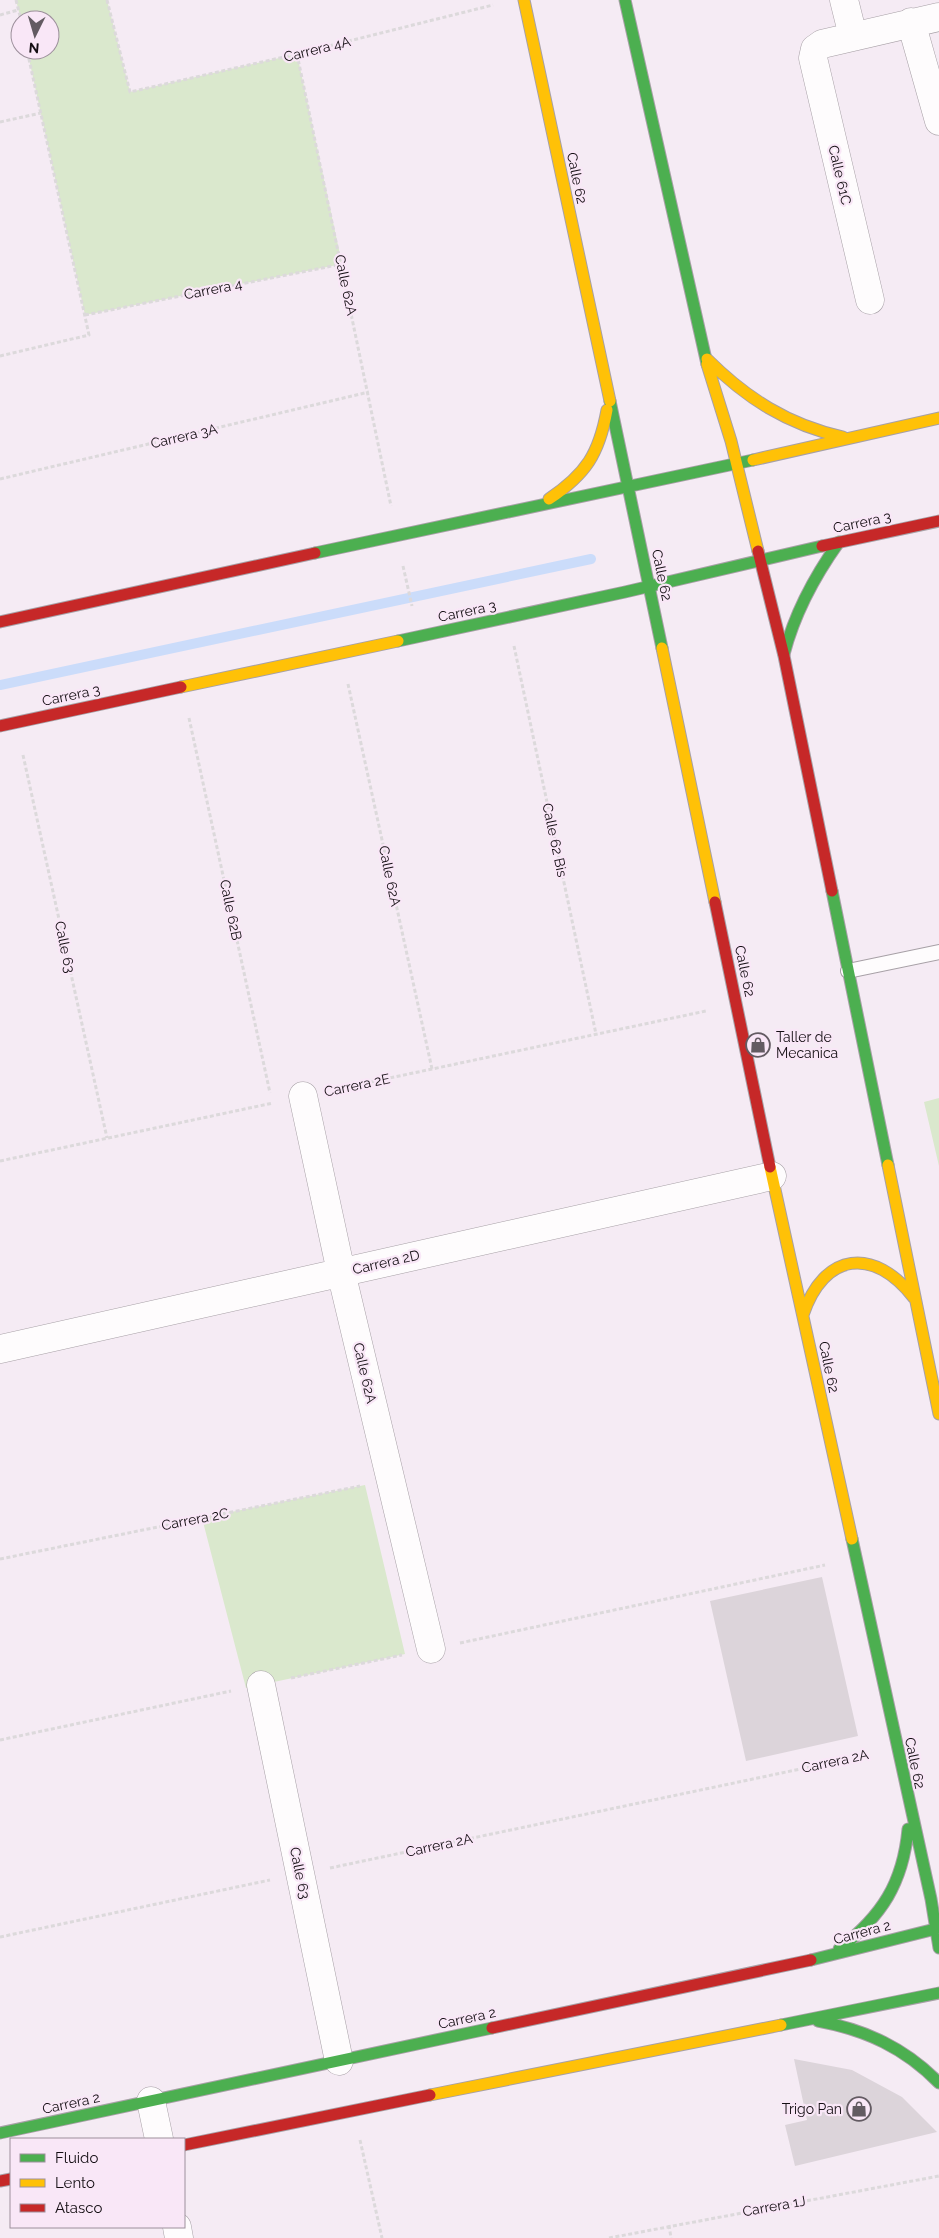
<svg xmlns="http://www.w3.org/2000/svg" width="939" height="2238" font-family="Raleway,sans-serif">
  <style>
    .green { fill: #dae8cd }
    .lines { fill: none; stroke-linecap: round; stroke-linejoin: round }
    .stream { stroke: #cbdcfa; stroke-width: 10 }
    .building { fill: #dcd4da }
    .lane-casing { stroke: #a7a0a6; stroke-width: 16 }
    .street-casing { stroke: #a7a0a6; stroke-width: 29 }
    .fast-casing { stroke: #a7a0a6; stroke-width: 13 }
    .slow-casing { stroke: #a7a0a6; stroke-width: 13 }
    .jam-casing { stroke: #a7a0a6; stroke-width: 13 }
    .path { stroke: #dcd9db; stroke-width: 3; stroke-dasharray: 4 2.5; stroke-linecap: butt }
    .lane { stroke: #fefcfd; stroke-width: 14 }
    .street { stroke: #fefcfd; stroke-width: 28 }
    .fast { stroke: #4caf50; stroke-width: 11 }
    .slow { stroke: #ffc107; stroke-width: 11 }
    .jam { stroke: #c62828; stroke-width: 11 }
    .labels { text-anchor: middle; stroke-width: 4.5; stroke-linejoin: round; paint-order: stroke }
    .street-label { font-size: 14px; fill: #140e13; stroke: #f9e7f7 }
    .poi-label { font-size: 14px; fill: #140e13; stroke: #f9e7f7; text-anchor: start }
  </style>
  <rect width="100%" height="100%" fill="#f5ebf4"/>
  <path class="green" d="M16,0h91l23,92 167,-38 45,210 -257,51 -58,-265h23v-30h-29z
    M939,1098v68l-15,-64z
    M365,1485l40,169 -159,34 -44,-170z"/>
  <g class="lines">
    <path class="stream" d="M0,685l591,-126"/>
  </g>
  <path class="building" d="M822,1577l36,159 -112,25 -36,-160z
    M794,2059l58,11 50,27 35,35 -142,34 -10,-41 22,-5z"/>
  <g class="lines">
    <g class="lane-casing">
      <path id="lane" d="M848,971l91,-19"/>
    </g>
    <g class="street-casing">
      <path id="street" d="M844,0l9,36
        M911,22l28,99
        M870,300l-57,-242 2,-9 7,-5 117,-27
        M303,1096l38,176 90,377
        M0,1349l772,-173
        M261,1685l78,376
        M151,2101l8,38
        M177,2227l2,11"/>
    </g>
    <g class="fast-casing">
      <path id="fast" d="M625,0l82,364
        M610,401l52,247
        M315,553l438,-93
        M398,641l227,-49 197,-46
        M784,654c11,-42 30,-77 55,-112
        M832,891l56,274
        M852,1539l79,360 8,49
        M839,1949c43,-33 64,-66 69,-120
        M811,1960l128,-32
        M818,2021c48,9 87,27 121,62
        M781,2025l158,-32
        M0,2133l492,-105"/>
    </g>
    <g class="slow-casing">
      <path id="slow" d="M524,0l86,401
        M707,359c39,39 81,66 136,78
        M707,364l24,77 27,110
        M753,460l186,-42
        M549,499c37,-25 50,-45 58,-89
        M662,648l53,254
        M181,687l217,-46
        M888,1165l51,249
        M770,1167l82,372
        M803,1315c21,-63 71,-69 111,-17
        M430,2095l351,-70"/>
    </g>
    <g class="jam-casing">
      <path id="jam" d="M822,546l117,-25
        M758,551l26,105 48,235
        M0,622l315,-69
        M0,726l181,-39
        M715,902l55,265
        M492,2028l319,-68
        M184,2145l246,-50
        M0,2181l11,-2"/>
    </g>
    <path class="path" d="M16,0l5,20
      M107,0l23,92 167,-38 196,-49
      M0,15l18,-5
      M297,54l94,452
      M0,122l41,-9
      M85,315l257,-51
      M0,356l89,-21 -62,-285
      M0,479l369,-87
      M403,566l9,40
      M514,646l82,388
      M348,684l84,385
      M189,718l81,375
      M23,755l84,383
      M333,1090l373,-79
      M0,1161l273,-58
      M0,1559l360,-73
      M460,1643l365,-78
      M291,1678l111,-23
      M0,1740l231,-49
      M330,1868l537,-113
      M0,1937l270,-57
      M360,2140l22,98
      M669,2225l2,13
      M609,2238l330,-62"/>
    <use href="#lane" class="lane"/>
    <use href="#street" class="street"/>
    <use href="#fast" class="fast"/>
    <use href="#slow" class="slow"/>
    <use href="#jam" class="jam"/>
  </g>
  <defs>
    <g id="shop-ring" transform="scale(1.25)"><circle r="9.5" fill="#f9e7f7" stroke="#635b62" stroke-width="1.5"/><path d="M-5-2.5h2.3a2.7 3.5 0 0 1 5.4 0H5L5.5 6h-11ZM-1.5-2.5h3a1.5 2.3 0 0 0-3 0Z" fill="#635b62"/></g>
  </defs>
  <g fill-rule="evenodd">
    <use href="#shop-ring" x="758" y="1045"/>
    <use href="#shop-ring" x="859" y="2109"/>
  </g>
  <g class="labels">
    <g class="street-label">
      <text transform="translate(317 49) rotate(-14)" y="5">Carrera 4A</text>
      <text transform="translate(840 175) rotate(77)" y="5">Calle 61C</text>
      <text transform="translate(577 178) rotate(78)" y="5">Calle 62</text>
      <text transform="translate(346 285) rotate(78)" y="5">Calle 62A</text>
      <text transform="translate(213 289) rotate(-11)" y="5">Carrera 4</text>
      <text transform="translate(184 436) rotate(-13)" y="5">Carrera 3A</text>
      <text transform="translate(862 522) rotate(-12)" y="5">Carrera 3</text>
      <text transform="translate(662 575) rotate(78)" y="5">Calle 62</text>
      <text transform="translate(467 611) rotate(-12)" y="5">Carrera 3</text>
      <text transform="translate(71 695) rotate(-12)" y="5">Carrera 3</text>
      <text transform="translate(555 840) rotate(78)" y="5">Calle 62 Bis</text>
      <text transform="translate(390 876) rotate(78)" y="5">Calle 62A</text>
      <text transform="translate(231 910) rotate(78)" y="5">Calle 62B</text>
      <text transform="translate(65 947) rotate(78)" y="5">Calle 63</text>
      <text transform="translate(745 971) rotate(78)" y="5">Calle 62</text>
      <text transform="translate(357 1085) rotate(-12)" y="5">Carrera 2E</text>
      <text transform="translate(386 1262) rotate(-13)" y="5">Carrera 2D</text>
      <text transform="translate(829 1367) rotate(78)" y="5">Calle 62</text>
      <text transform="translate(365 1373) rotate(77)" y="5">Calle 62A</text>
      <text transform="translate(195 1519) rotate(-11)" y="5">Carrera 2C</text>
      <text transform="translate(835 1761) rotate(-12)" y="5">Carrera 2A</text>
      <text transform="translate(915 1763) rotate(78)" y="5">Calle 62</text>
      <text transform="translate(439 1845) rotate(-12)" y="5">Carrera 2A</text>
      <text transform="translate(300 1873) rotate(78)" y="5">Calle 63</text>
      <text transform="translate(862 1932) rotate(-15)" y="5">Carrera 2</text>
      <text transform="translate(467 2018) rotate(-12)" y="5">Carrera 2</text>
      <text transform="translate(71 2103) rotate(-12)" y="5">Carrera 2</text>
      <text transform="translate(774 2206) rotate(-10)" y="5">Carrera 1J</text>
    </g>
    <g class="poi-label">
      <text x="776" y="1042">Taller de<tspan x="776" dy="16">Mecanica</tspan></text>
      <text x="842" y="2114" text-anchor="end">Trigo Pan</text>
    </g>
  </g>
  <rect x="10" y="2138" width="175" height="90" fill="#f9e7f7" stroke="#9d909c"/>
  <rect x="20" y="2154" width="25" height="8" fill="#4caf50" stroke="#9d909c"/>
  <text x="55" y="2163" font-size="15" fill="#140e13">Fluido</text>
  <rect x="20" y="2179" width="25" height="8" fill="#ffc107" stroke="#9d909c"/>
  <text x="55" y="2188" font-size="15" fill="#140e13">Lento</text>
  <rect x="20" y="2204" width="25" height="8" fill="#c62828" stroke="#9d909c"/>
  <text x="55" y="2213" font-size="15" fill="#140e13">Atasco</text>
  <g transform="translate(35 35) rotate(185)"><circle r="24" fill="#f9e7f7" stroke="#9d909c"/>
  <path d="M0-4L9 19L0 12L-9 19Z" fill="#635b62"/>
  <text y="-8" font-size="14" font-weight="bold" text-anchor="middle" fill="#140e13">N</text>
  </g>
</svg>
